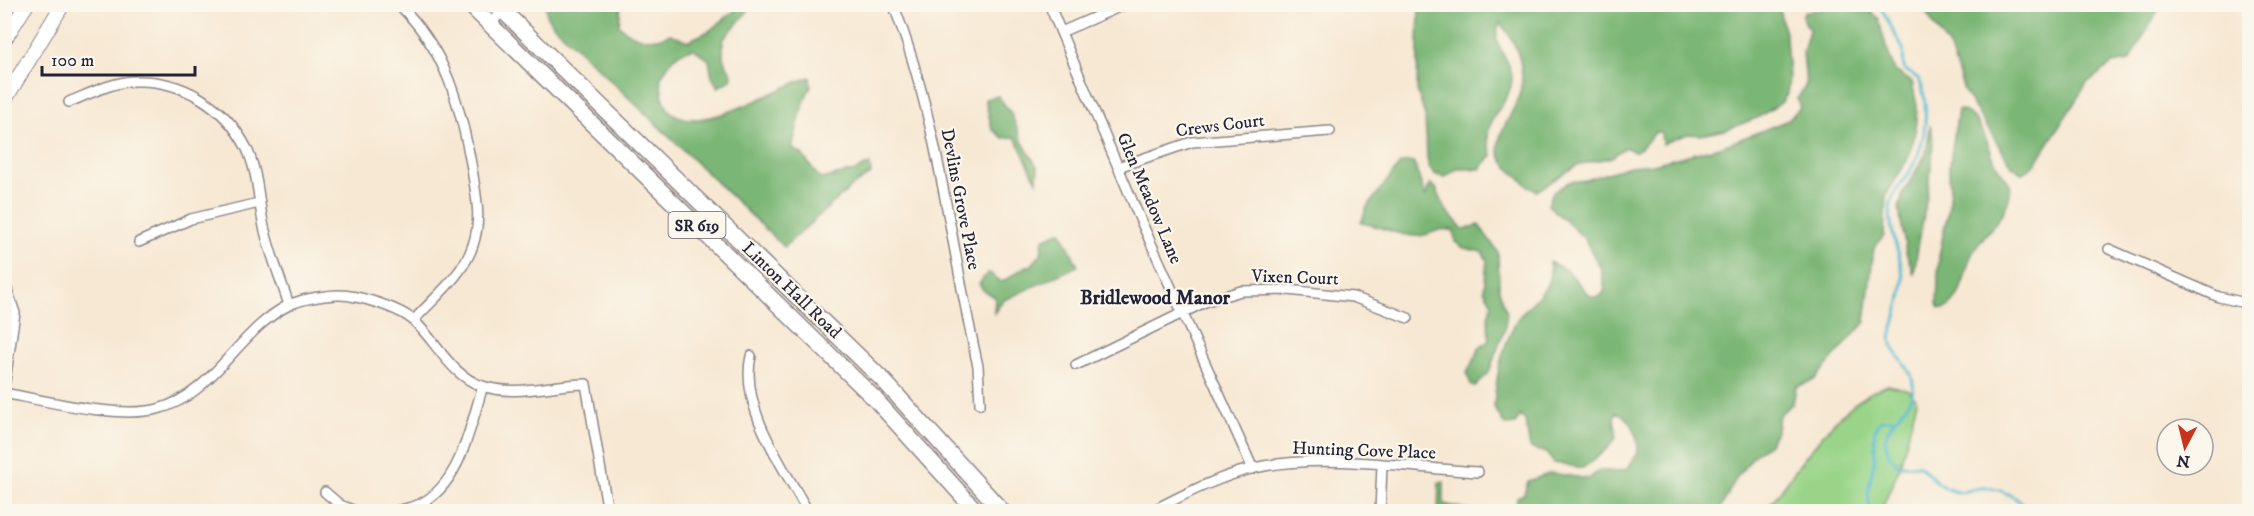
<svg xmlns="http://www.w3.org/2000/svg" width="2254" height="516" font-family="'IM FELL DW Pica',serif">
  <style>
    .green { fill: #99d488; stroke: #5e7b62; stroke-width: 1.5 }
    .forest { fill: #7ab674; stroke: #4e6c58; stroke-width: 1.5 }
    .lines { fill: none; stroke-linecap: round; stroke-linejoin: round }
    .stream { stroke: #52bad0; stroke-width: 3 }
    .street-casing { stroke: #8c8587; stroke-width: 12 }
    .secondary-casing { stroke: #8c8587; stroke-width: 16 }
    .primary-casing { stroke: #8c8587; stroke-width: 18 }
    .street { stroke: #fff; stroke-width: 9 }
    .secondary { stroke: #fff; stroke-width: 14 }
    .primary { stroke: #fff; stroke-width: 15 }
    .labels { text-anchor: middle; stroke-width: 4.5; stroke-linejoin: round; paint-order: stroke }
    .shield { fill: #fbf7ec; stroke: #636270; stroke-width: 1.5 }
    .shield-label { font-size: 16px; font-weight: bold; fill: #22223b }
    .street-label { font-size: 18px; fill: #22223b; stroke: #fbf7ec }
    .neighbourhood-label { font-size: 20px; font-weight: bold; fill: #22223b; stroke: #fbf7ec }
  </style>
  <rect width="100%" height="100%" fill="#fbf7ec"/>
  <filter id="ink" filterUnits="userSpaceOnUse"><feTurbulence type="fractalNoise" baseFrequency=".0167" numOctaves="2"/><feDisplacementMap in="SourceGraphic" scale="12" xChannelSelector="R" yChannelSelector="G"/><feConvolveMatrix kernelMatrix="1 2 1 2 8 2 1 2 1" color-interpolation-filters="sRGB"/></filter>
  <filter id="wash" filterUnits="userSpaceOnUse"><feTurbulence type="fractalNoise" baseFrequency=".008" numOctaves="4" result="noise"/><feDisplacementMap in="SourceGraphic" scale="24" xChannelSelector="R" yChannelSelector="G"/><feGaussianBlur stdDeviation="1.35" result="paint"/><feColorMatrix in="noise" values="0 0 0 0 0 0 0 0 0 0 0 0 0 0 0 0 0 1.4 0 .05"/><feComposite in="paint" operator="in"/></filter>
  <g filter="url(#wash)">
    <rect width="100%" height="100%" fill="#f7e8d3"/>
    <path class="green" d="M1888,385l21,5 8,11 -17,65 -19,45h-116c33,-41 71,-109 123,-126z"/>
    <path class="forest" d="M1862,4l17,15c3,18 10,35 16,52l17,11 5,24 -2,29 -8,26 -21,34 -2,41 -10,12 -9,74 -51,58 -18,7 -3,16 -14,12 -2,15 -8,14 -14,10 -18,23 -18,34h-217l14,-4 1,-10 7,-3 4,-13 23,-8 38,6 10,-9 16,2 12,-3 11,-16c0,-17 -4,-35 -22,-41 -5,9 2,15 0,25 -2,8 -26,26 -33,31l-29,-5 -8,-10 -16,-5 -5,-28 -5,-4 -5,8 -10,1 -11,-18c2,-29 6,-54 21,-84 13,-23 41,-31 34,-61l18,8 24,27h9l5,-7 -4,-21 -17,-31 -36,-33 4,-12 17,-11 16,-2 45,-14 23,-2 70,-18 63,-25 14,-13 -3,-9 9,-14 -3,-33 6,-22 -7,-14 3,-5 16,-1 6,-5z
      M546,5h75l-2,20c15,15 33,17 52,9l17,7 21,-10 33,-26h16l-6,1 -29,34v18l9,17 -1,5 -13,7 -6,-10 -3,-17 -15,-11c-19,2 -25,14 -34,30 2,9 2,24 9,31 29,30 110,-24 141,-33l1,10c-8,10 -15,46 -19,61l10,6 18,25 35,-8 15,-7 1,10 -20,13 -67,60 -230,-221 -7,-9z
      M1419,5h359l8,32 3,42 -2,15 -6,9 -24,15 -32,12 -25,5 -12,-1 -26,10 -1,-12h-5l-15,16 -7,4 -9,-5 -13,10 -35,8 -40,26c-8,-2 -15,-12 -22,-17 -32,-26 -10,-44 2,-73 11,-26 2,-57 -17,-78 -12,23 12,34 12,56 -1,23 -24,35 -24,59 0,6 3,11 4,17l-12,14h-23l-13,9 -9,-4 -6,-6 -2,-10 -2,-42 -8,-26z
      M1921,5h240l-32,56 -17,3 -25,19 -53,83 -12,7 -10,-7 -47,-73 -15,-44z
      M998,96l13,17 12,30 15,25 -1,14 -22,-45 -12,1 -11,-9 -7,-30z
      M1958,110c22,1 30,37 38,54 5,10 15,16 14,28 -2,24 -27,41 -38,62 -8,16 -9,48 -28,55l-5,-1 -2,-4 2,-48 11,-56 -1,-31z
      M1930,126c11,20 -14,120 -16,149l-8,-23 -7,-43 4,-16 23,-39z
      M1407,162l7,1 11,33 5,-12 6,4 10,22 18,20 15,-5 19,27 1,38 8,23 -3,18 -15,41 -14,15 -4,-2 -4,-12 12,-24 10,-9 -1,-23 4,-13 -8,-14 3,-30 -5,-8 -18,-4 -9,-6 -1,-11c-19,-5 -21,5 -37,5 -18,1 -38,-11 -56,-13l6,-16 33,-43z
      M1061,231l17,35 -76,35 -8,12 1,-16 -11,-6 -5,-7 9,-12 14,10 24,-16h5l10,-12 2,-15z
      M1439,482h5v22l28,7h-34z"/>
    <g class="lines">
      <path class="stream" d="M1879,4l24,45 1,20 15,10c11,26 7,60 -5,85 -7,15 -20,24 -23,40 -4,26 10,48 12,73 1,23 -10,41 -12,63 2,17 22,26 22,45 1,34 -51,41 -15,80h21c11,9 19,22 34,26 10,3 18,-2 28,-3 18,-2 39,11 51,24
        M1871,512c-7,-22 2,-36 4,-57 1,-15 -5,-21 6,-35l13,-1"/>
    </g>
  </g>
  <g filter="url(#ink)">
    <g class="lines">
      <g class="street-casing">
        <path id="street" d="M398,4c48,44 63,104 74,165 4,27 10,49 1,76 -9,29 -39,53 -59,75
          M893,4c46,117 57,241 85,362l2,38
          M1049,4l91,215 113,250
          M490,26l17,-22
          M1061,32l65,-28
          M69,102c20,-8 43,-20 65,-21 47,-2 90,24 112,66 13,26 12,57 19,84 6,25 16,49 24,74
          M1118,167l74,-25 138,-11
          M139,242l52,-23 68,-16
          M2109,249l110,48 31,7
          M4,281l11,32 -11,75
          M751,356c-12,52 33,111 57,156
          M1076,365l131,-64 34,-10 47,-1 65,7 55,21
          M4,393c42,8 114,26 154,16 57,-15 80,-79 131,-104 13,-6 33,-9 48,-10 19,-1 63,13 77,26 23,21 36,54 68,65 34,11 70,-2 104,-2l22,128
          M325,492l15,13 18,7
          M392,512c9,-3 20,-4 28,-8 41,-20 50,-78 63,-118
          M1150,512c35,-18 75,-39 114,-46 69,-12 145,2 214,6
          M1380,512l2,-46"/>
      </g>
      <g class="secondary-casing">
        <path id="secondary" d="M4,40l23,-36
          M4,101l59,-97"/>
      </g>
      <g class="primary-casing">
        <path id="primary" d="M469,4l406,395 102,113
          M496,4l388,377 119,131"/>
      </g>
      <use href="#street" class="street"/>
      <use href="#secondary" class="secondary"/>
      <use href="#primary" class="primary"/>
    </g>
  </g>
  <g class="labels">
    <rect class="shield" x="668.5" y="212" width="57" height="26" rx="4.5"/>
    <g class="shield-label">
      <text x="697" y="231">SR 619</text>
    </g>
    <g class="street-label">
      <text transform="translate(1220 125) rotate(-7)" y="6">Crews Court</text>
      <text transform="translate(1150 198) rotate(67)" y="6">Glen Meadow Lane</text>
      <text transform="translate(961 199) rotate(79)" y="6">Devlins Grove Place</text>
      <text transform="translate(1295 277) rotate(2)" y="6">Vixen Court</text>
      <text transform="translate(792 290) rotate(44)" y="6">Linton Hall Road</text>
      <text transform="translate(1364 450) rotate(2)" y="6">Hunting Cove Place</text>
    </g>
    <g class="neighbourhood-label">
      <text x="1155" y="304">Bridlewood Manor</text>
    </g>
  </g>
  <rect width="2254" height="516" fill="none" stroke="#fbf7ec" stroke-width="24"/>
  <g transform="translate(2185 447) rotate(187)"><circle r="28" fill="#fbf7ec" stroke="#a4a2a5" stroke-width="1.5"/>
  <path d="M0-4.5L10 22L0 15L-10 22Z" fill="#c8321e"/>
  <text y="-9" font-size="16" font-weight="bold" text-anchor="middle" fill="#22223b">N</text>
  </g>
  <path d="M42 66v9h153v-9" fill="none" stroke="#22223b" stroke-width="3"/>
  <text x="51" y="66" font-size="18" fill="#22223b" stroke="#fbf7ec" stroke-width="4.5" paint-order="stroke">100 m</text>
</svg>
